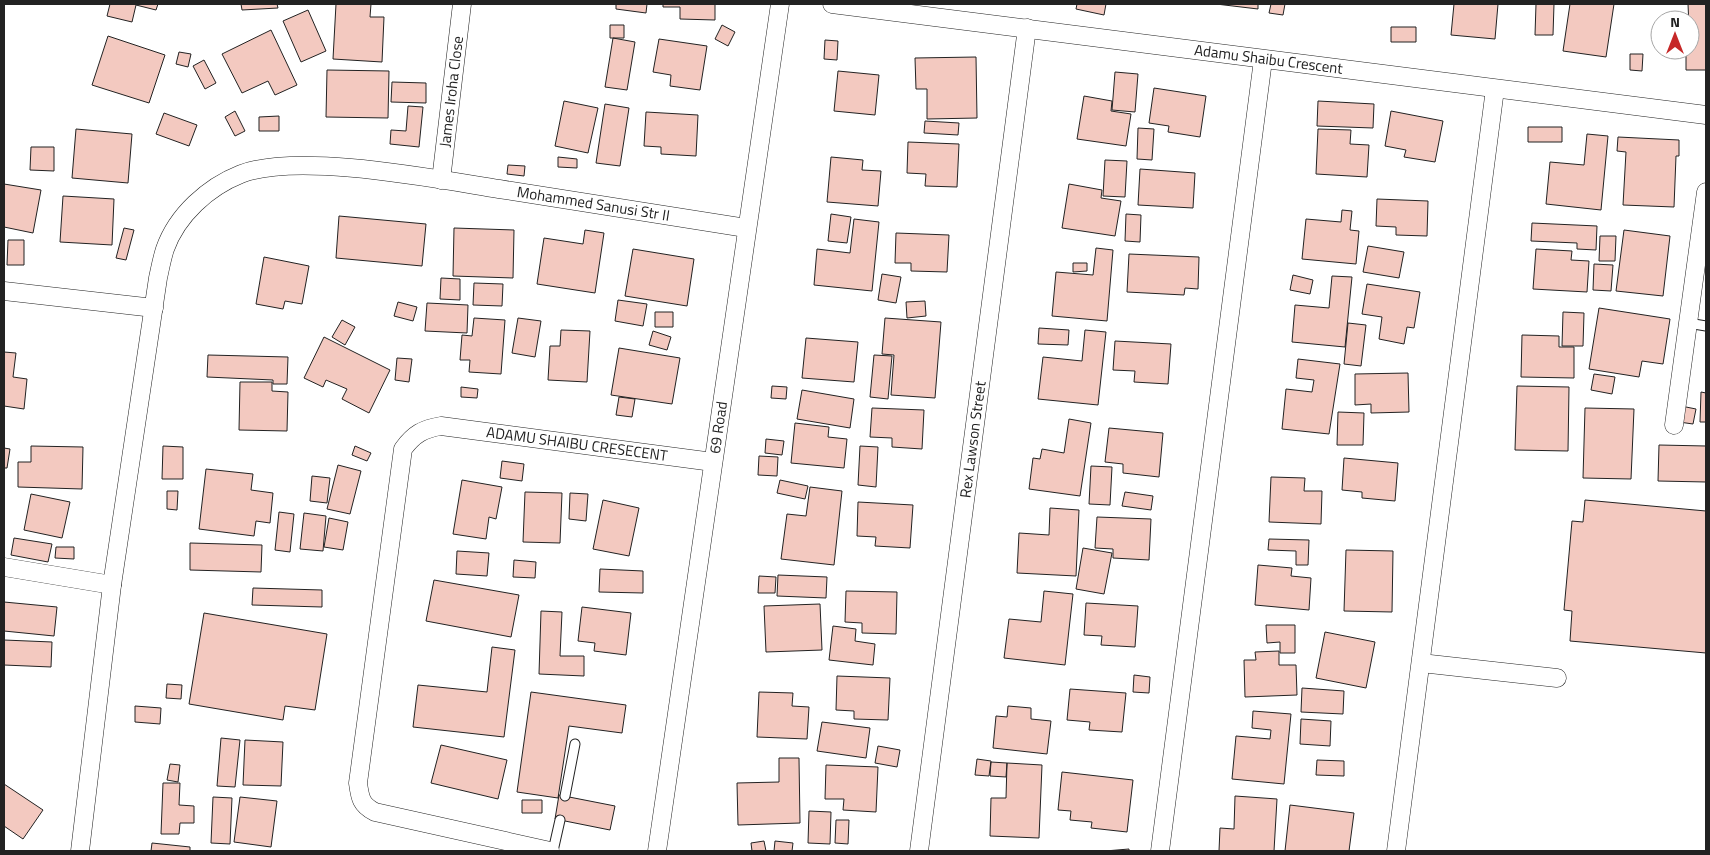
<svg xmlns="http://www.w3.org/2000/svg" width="1710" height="855" font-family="'Titillium Web',sans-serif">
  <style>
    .building { fill: #f3c9c0; stroke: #222 }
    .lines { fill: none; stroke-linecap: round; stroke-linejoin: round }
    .lane-casing { stroke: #222; stroke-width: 11 }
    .street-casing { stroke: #222; stroke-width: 19 }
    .lane { stroke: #fff; stroke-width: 9 }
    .street { stroke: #fff; stroke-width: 18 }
    .labels { text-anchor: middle; stroke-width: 4; stroke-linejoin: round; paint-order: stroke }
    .street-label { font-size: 15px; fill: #222; stroke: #fff }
  </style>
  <rect width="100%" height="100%" fill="#fff"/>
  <path class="building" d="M110,4h48l-2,6 -20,-5 -4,17 -25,-6z
    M241,4h36l1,4 -36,2z
    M336,4h35l-1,13h14l-2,45 -49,-3z
    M616,4h31l-1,9 -30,-4z
    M663,4h52v16l-35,-1v-12h-17z
    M1077,4h29l-2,11 -28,-6z
    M1216,4h42v5z
    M1271,4h14l-2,11 -14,-2z
    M1454,4h44l-3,35 -44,-4z
    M1536,4h18l-1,31h-18z
    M1570,4h44l-8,53 -43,-6z
    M1688,4h18v66h-20v-20h4z
    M308,10l18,41 -25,11 -18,-41z
    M610,25h14v13h-14z
    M722,25l13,7 -7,14 -13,-7z
    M1391,27h25v15h-25z
    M271,30l26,55 -22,10 -7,-14 -26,12 -20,-39z
    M108,36l57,19 -16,48 -57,-18z
    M613,38l22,4 -8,48 -22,-3z
    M659,39l48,7 -7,44 -30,-4 1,-11 -18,-3z
    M825,40l13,1 -1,19 -13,-1z
    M179,52l12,2 -3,13 -12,-3z
    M1630,54h13l-1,17 -12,-1z
    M976,57l1,61 -50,1v-30h-11l-1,-31z
    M204,60l12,23 -11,6 -12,-23z
    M327,70l62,1 -1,47 -62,-1z
    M838,71l41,4 -4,40 -41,-4z
    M1115,72l23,2 -3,38 -23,-2z
    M392,82l34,1v20l-35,-1z
    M1154,88l52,8 -6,41 -32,-5 1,-6 -20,-3z
    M1084,96l28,5 -1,10 20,3 -5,32 -49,-7z
    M564,101l34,7 -10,45 -33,-7z
    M1318,101l56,3 -1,24 -56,-2z
    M605,104l24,4 -9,58 -24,-3z
    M408,106l15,1 -4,40 -29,-3 1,-14 15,1z
    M235,111l10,20 -10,5 -10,-19z
    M1391,111l52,10 -8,41 -31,-5 2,-7 -21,-4z
    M646,112l52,3 -2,41 -35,-2v-7l-17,-1z
    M164,113l33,12 -8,21 -33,-12z
    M279,116v15h-20v-14z
    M925,121l34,2 -1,12 -34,-2z
    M1528,127h34v15h-34z
    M1138,128l16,1 -2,31 -15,-1z
    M76,129l56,5 -4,49 -56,-5z
    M1318,129l33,1 -1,14 19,1 -2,32 -51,-3z
    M1587,134l21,2 -7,74 -55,-6 4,-42 34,3z
    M1618,137l61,3v16h-3l-2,51 -51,-2 3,-53 -9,-1z
    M908,142l51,2 -2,43 -32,-1 1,-12 -19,-1z
    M31,147h23v24l-24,-1z
    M558,157l19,2v9l-19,-1z
    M831,157l32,3 -1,10 19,1 -3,35 -51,-4z
    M1105,160l22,1 -2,36 -22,-1z
    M508,165l17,1 -1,10 -17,-2z
    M1140,169l55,4 -2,35 -55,-3z
    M4,184l37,6 -8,43 -29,-6z
    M1069,184l33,6 -1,8 20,3 -6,35 -53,-8z
    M63,196l51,3 -2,46 -52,-3z
    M1377,199l51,2 -1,35 -31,-1v-8l-20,-1z
    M1342,210l10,1 -2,19 9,1 -3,33 -54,-5 4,-40 35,3z
    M831,214l20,3 -4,26 -19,-2z
    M1126,214l15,1 -1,27 -15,-1z
    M339,216l87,8 -4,42 -86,-8z
    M854,219l25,3 -7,69 -58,-6 3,-36 33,4z
    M1532,223l65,3 -1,24 -19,-1v-6l-46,-2z
    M124,228l10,2 -8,30 -10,-2z
    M454,228l60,2 -1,48 -60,-2z
    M585,230l19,3 -9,60 -58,-9 7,-46 39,6z
    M1624,230l46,6 -7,60 -47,-5z
    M896,233l53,2 -2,37 -36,-1v-8h-16z
    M1600,236h16l-1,25h-16z
    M8,240h16v25h-17z
    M1368,246l36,6 -5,26 -36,-6z
    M1096,248l17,2 -6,71 -55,-5 4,-44 37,3z
    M633,249l61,10 -7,47 -62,-10z
    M1536,249l36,2 -1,9 18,1 -2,31 -54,-3z
    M1129,254l70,3 -1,32 -13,-1 -1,7 -57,-3z
    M264,257l45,9 -7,38 -17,-3 -2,8 -27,-5z
    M1073,263h14v8l-14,1z
    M1594,264l19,1 -2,26 -18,-1z
    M882,274l19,3 -5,26 -18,-3z
    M1293,275l20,5 -3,14 -20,-4z
    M1332,276l20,1 -7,70 -53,-5 3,-37 34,3z
    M441,278l19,1v21l-20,-1z
    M474,283l29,1 -1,22 -29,-1z
    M1367,284l53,8 -6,36 -7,-1 -3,17 -25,-5 3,-22 -20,-3z
    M618,300l29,4 -4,22 -28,-5z
    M925,301l1,15 -19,2 -1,-16z
    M398,302l19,5 -4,14 -19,-5z
    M427,303l41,2 -1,28 -42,-2z
    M1599,308l71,11 -7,45 -21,-3 -3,16 -50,-8z
    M655,312h18v15h-18z
    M1563,312l21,1 -1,33h-21z
    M474,318l31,2 -4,54 -32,-2 1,-12h-10l2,-25 10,1z
    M518,318l23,3 -6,36 -23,-4z
    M885,318l56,4 -6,76 -44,-3 3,-40 -12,-1z
    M342,320l13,7 -10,18 -13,-8z
    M1348,323l18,2 -5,41 -17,-2z
    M1039,328l30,2 -1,15 -30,-1z
    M561,330l29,1 -3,51 -39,-2 2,-34h10z
    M1085,330l21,2 -8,73 -60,-6 5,-42 39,4z
    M653,331l18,6 -4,13 -18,-5z
    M1522,335l37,1v11h15v31l-53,-1z
    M324,337l66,33 -21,43 -27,-14 5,-10 -21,-9 -3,7 -19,-9z
    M806,338l52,4 -4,40 -52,-4z
    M1115,341l56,3 -3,40 -34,-2 1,-11 -22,-1z
    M619,348l61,10 -8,46 -61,-9z
    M4,352l12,1 -3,24 14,2 -3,30 -20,-3z
    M208,355l80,2 -1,27h-14v-4l-66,-3z
    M874,355l18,1 -4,43 -18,-2z
    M397,358l15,1 -3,23 -14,-2z
    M1298,359l42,5 -11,70 -47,-5 4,-40 26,3 2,-12 -18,-2z
    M1408,373l1,39 -38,1v-9l-16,1v-31z
    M1594,374l21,3 -3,17 -21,-4z
    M240,382h32v9l16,1 -1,39 -48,-1z
    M772,386l15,1 -1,12 -15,-1z
    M1517,386l52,1 -1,64 -53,-1z
    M461,387l17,2 -1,9 -16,-1z
    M802,390l52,9 -4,29 -53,-9z
    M1701,392l5,1v29h-6z
    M619,397l16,2 -3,18 -16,-2z
    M1681,406l15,3 -3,15 -14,-2z
    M872,408l52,2 -2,39 -30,-2v-9l-22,-1z
    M1585,408l49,1 -3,70 -48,-1z
    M1338,412l26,1 -1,32h-26z
    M1069,419l22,4 -11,73 -51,-7 4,-31 7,1 2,-10 22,4z
    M795,423l34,4 -1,10 19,2 -3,29 -53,-5z
    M1109,428l54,5 -4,44 -36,-4v-9l-18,-2z
    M766,439l18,2 -2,14 -17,-2z
    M1659,445l47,1v36l-48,-1z
    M31,446l52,1 -1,42 -64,-2v-25h13z
    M163,446l20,1v32h-21z
    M355,446l16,7 -4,8 -15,-6z
    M860,446l18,1 -2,40 -18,-2z
    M4,448l6,1 -3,19h-3z
    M759,456l19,1 -1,19 -19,-1z
    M1344,458l54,5 -3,38 -33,-3v-6l-20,-2z
    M502,461l22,3 -2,17 -22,-3z
    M338,465l23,6 -11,43 -23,-5z
    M1091,466l21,1 -2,38 -21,-1z
    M206,469l47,5 -2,16 22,3 -3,30 -14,-2 -2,15 -55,-7z
    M312,476l18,2 -3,25 -17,-2z
    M1271,477l34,1 -1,13h18l-1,33 -52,-2z
    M462,480l40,7 -6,32 -7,-2 -3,22 -33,-5z
    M780,480l28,6 -3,13 -28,-6z
    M810,487l32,4 -8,74 -53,-6 6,-45 19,2z
    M167,491h11l-1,19 -10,-1z
    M525,492l37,1 -2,50 -37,-1z
    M1125,492l28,4 -2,14 -29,-4z
    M570,493l18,1 -2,27 -17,-2z
    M31,494l39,8 -8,36 -38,-8z
    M603,500l36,8 -10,48 -36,-7z
    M1585,500l121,11v142l-136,-12 2,-30 -8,-1 8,-89 11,1z
    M858,502l55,3 -3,43 -35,-2 1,-9 -19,-1z
    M1050,508l29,2 -3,66 -59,-3 2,-40 30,2z
    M279,512l15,2 -4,38 -15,-2z
    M304,513l22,3 -3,35 -23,-2z
    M1097,517l54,2 -2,41 -36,-2v-9l-18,-1z
    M329,518l19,4 -5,28 -19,-3z
    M14,538l38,6 -4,18 -37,-7z
    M1269,539l40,1 -1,25h-12v-14l-28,-1z
    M190,543l72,2 -1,27 -71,-2z
    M56,547h18v12l-19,-1z
    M1083,548l29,5 -8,41 -28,-5z
    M1346,550l47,1 -1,61 -48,-1z
    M457,551l32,2 -2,23 -31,-2z
    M514,560l22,2 -1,16 -22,-1z
    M1258,565l34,3 -1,8 20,2 -2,32 -54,-5z
    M600,569l43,2v22l-44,-1z
    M778,575l49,2 -1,21 -49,-2z
    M759,576l17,1 -1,16h-17z
    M434,580l85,15 -8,42 -85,-16z
    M253,588l69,2v17l-70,-2z
    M846,591l51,1 -1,42 -34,-1v-10l-17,-1z
    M1044,591l29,3 -8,71 -61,-7 5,-39 32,3z
    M4,602l53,5 -3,29 -50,-5z
    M1086,603l52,3 -3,41 -34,-2 1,-9 -18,-1z
    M820,604l2,46 -56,2 -2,-46z
    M582,607l49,6 -5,42 -32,-4 1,-8 -17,-2z
    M541,611l21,1 -2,44h24v20l-45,-2z
    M204,613l123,21 -12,76 -30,-4 -2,14 -94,-16z
    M1266,625h29v28h-15v-11l-13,1z
    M833,626l23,3 -1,12 20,3 -2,21 -44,-5z
    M1325,632l50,10 -9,46 -50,-10z
    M4,640l48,2 -1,25 -47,-2z
    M492,647l23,3 -11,87 -91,-10 5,-42 69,7z
    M1279,651v14h17l1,30 -52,2 -1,-37h12l-1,-8z
    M1134,675l16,2 -1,16 -16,-1z
    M837,676l53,2 -2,42 -34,-1v-8l-18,-1z
    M167,684l15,1 -1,14 -15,-1z
    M1302,688l42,3 -1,23 -42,-2z
    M1070,689l56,4 -4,39 -33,-2 1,-8 -23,-2z
    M531,692l95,13 -4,28 -53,-7 -11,72 -41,-6z
    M759,692l34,1 -1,13 17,1 -2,32 -50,-2z
    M135,706l26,2 -1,16 -25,-2z
    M1008,706l23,2v11l20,2 -4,33 -54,-6 3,-32 11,1z
    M1253,711l38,3 -7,70 -52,-5 4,-43 34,3 1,-9 -19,-2z
    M1301,719l30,2 -1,25 -30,-2z
    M822,722l48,6 -4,30 -49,-7z
    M221,738l19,2 -5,47 -18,-1z
    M245,740l38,2 -2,44 -38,-1z
    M441,745l66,15 -9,39 -67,-16z
    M878,746l22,4 -3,17 -22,-4z
    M779,758h20l1,65 -62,2 -1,-42 42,-1z
    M977,759l14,2 -2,15 -14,-1z
    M1317,760l27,1v15l-28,-1z
    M991,762l16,1 -1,14 -16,-1z
    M1007,763l35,2 -3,73 -49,-2 1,-38h15z
    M170,764l10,1 -2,17 -11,-2z
    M826,765l52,2 -2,45 -33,-2 1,-11h-19z
    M1062,772l71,8 -6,52 -36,-4 1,-6 -22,-2 1,-9 -13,-1z
    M163,783h17l-1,22 15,1v17h-14l-1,11h-18z
    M4,784l39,26 -20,29 -19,-13z
    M559,795l56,11 -5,24 -55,-11z
    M1235,796l42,3 -3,52h-55l1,-23 14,1z
    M213,797l19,1 -2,46 -19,-1z
    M240,797l37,4 -6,46 -37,-5z
    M522,800h20v13h-20z
    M1290,805l64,8 -5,38h-64z
    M809,811l22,1 -1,32 -22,-1z
    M836,820h13l-1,24 -13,-1z
    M764,841l2,10h-14l-1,-8z
    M775,841l18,2 -1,8h-18z
    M152,843l38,4v4h-39z
    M1129,849v2h-24z"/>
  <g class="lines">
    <g class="lane-casing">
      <path id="lane" d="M1688,323l18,3
        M565,796l10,-52
        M553,851l7,-31"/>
    </g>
    <g class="street-casing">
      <g id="street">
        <path id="s1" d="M832,4l874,111"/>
        <path id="s2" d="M441,180l21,-176"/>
        <path d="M4,291l150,17"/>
        <path d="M1674,425l32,-233"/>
        <path d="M4,567l108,18"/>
        <path d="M1421,663l136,15"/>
        <path id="s3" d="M80,851l32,-266 46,-307c2,-9 4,-20 7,-29 12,-34 43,-62 76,-75 57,-22 195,5 258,15 83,13 165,26 247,39"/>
        <path id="s4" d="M550,851l-175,-39c-14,-7 -15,-14 -17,-29l45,-334c11,-15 20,-20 38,-23l272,36"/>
        <path id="s5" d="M657,851l123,-847"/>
        <path id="s6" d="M919,851l108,-823"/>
        <path d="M1160,851l103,-791"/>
        <path d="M1396,851l99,-762"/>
      </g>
    </g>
    <use href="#lane" class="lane"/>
    <use href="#street" class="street"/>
  </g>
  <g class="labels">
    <g class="street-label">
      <text dy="5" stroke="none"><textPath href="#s1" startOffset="440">Adamu Shaibu Crescent</textPath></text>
      <text dy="5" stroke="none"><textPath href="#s2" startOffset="89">James Iroha Close</textPath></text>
      <text dy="5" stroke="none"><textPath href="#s3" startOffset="1074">Mohammed Sanusi Str II</textPath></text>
      <text dy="5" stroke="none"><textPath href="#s5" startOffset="428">69 Road</textPath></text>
      <text dy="5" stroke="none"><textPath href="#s6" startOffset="415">Rex Lawson Street</textPath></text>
      <text dy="5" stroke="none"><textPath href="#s4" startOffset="735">ADAMU SHAIBU CRESECENT</textPath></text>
    </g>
  </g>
  <rect width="1710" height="855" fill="none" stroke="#222222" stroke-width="10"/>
  <g transform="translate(1675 35)"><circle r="24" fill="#ffffff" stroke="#a7a7a7"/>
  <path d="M0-4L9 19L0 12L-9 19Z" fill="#c62828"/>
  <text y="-8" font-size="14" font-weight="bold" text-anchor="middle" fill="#222222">N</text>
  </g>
</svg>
